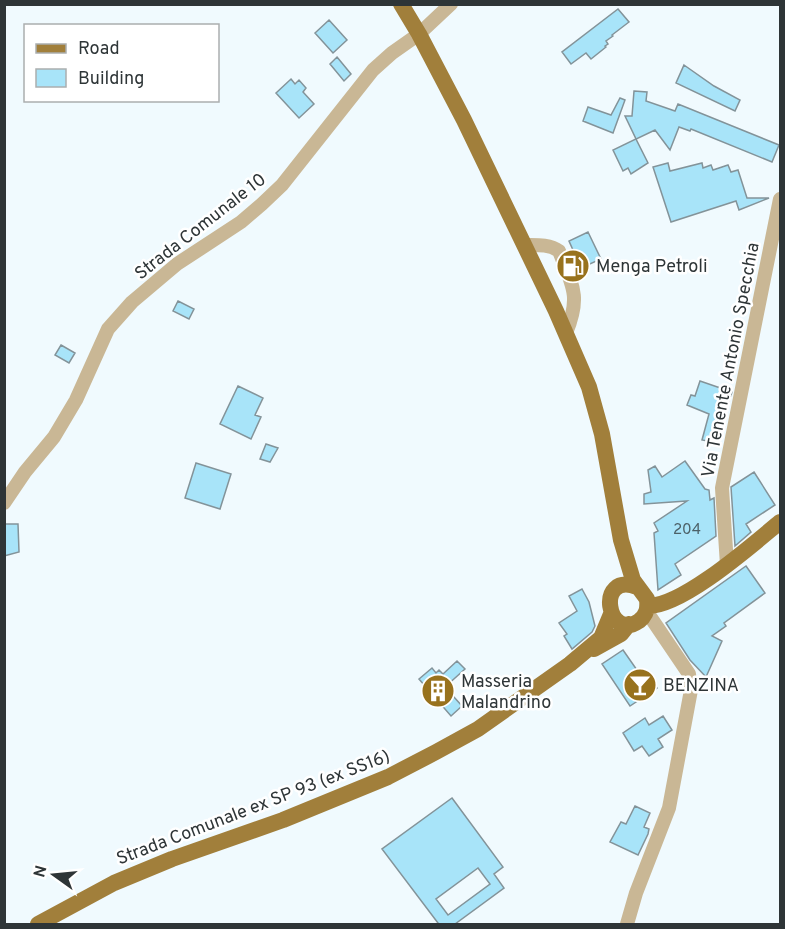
<svg xmlns="http://www.w3.org/2000/svg" width="785" height="929" font-family="Overpass,sans-serif">
  <style>
    .building { fill: #a8e4f9; stroke: #839399; stroke-width: 1.5; fill-rule: evenodd }
    .lines { fill: none; stroke-linecap: round; stroke-linejoin: round }
    .minor { stroke: #c9b795; stroke-width: 14 }
    .major { stroke: #a17f3b; stroke-width: 16 }
    .labels { text-anchor: middle; stroke-width: 5; stroke-linejoin: round; paint-order: stroke }
    .number-label { font-size: 15px; fill: #4c6168 }
    .street-label { font-size: 18px; fill: #2e3537; stroke: #fff }
    .poi-label { font-size: 18px; fill: #2e3537; stroke: #fff; text-anchor: start }
  </style>
  <rect width="100%" height="100%" fill="#f0fafe"/>
  <path class="building" d="M618,9l11,13 -17,13 1,1 -7,5 2,3 -3,2 1,1 -15,12 -5,-6 -15,11 -9,-12z
    M329,20l18,20 -14,13 -18,-20z
    M337,57l14,17 -7,7 -14,-17z
    M684,65l30,21 26,14 -5,11 -59,-28z
    M291,79l4,5 4,-4 7,8 -3,4 11,12 -15,14 -23,-25z
    M634,91l13,1 -1,9 29,10 3,-7 101,41 -7,17 -81,-33 -1,2 -11,-4 -9,23 -15,-20 -19,9 12,24 -17,11 -3,-6 -5,3 -10,-21 23,-11 -11,-23h7z
    M620,98l5,2 -12,33 -30,-12 5,-14 23,8z
    M668,163l2,8 32,-8 1,5 8,-3 2,5 15,-5 3,7 7,-2 9,28h22l-30,12 -3,-9 -65,21 -18,-55z
    M588,232l13,27 -20,9 -12,-27z
    M178,301l16,8 -5,10 -16,-8z
    M61,345l14,8 -6,10 -14,-8z
    M700,381l32,11 -9,27 -3,-1 -7,24 -11,-2 7,-26 -22,-9 4,-10 4,1z
    M238,386l25,12 -8,17 6,2 -10,22 -31,-15z
    M266,444l12,4 -8,14 -10,-3z
    M685,461l20,28 4,1 1,10 4,-2 2,38 -41,28 6,11 -23,15 -4,-57 4,-2 -4,-8 33,-22 -43,3v-10l7,-2 -3,-22 7,-4 7,11z
    M196,463l35,11 -11,35 -35,-11z
    M754,472l21,33 -29,19 5,8 -16,14 -4,-59z
    M4,524h14l1,28 -15,4z
    M746,566l19,27 -41,30 2,3 -14,10 10,5 -16,36 -16,-17 -24,-37z
    M582,589l7,13 6,24 -3,6 -20,17 -8,-13 3,-2 -8,-11 18,-12 -8,-15z
    M623,650l16,23 5,-3 13,18 -27,18 -28,-42z
    M457,661l8,8 -20,18 17,19 -11,10 -32,-37 13,-11 4,5 3,-3 4,4z
    M663,716l9,14 -14,9 5,8 -14,9 -7,-10 -8,5 -11,-18 22,-15 4,7z
    M452,798l51,69 -9,7 10,14 -49,36h-19l2,-1 -56,-74zM478,868l12,16 -42,31 -12,-16z
    M635,806l15,7 -6,14 5,2 -1,5 -10,21 -28,-13 11,-20 5,2z"/>
  <g class="lines">
    <path class="minor" d="M524,245c12,0 26,-1 35,6 14,35 22,46 7,82
      M4,503l21,-31 29,-35 22,-37 32,-71 24,-27 45,-38 64,-42 21,-18 20,-19 91,-115 19,-17 27,-19 32,-30
      M727,565l-5,-77 58,-289
      M627,924l9,-31 33,-85 22,-118 -2,-16 -42,-62"/>
    <path class="major" d="M401,4l18,30 45,86 92,191 33,76 13,47 19,106 12,40 14,19c1,9 0,16 -8,22 -32,22 -44,-50 -2,-34
      M648,606c35,0 104,-61 132,-84
      M594,649l27,-15 8,-10
      M38,924l76,-41 58,-24 111,-39 105,-43 48,-25 42,-23 92,-65 31,-26 10,-24"/>
  </g>
  <defs>
    <g id="fuel-disc" transform="scale(1.725)"><circle r="9.5" fill="#98721d" stroke="#fff"/><path d="M-5.5-6h7V0h2V4h1.3V-2.5L3-4.5l.8-.8L6-3V5H2.5V1h-1V6h-7ZM-4.2-4.7v3.2H.2V-4.7Z" fill="#fff"/></g>
    <g id="bar-disc" transform="scale(1.725)"><circle r="9.5" fill="#98721d" stroke="#fff"/><path d="M-6-5H6L.8 .8V4.5H3.5V6h-7V4.5H-.8V.8Z" fill="#fff"/></g>
    <g id="building-disc" transform="scale(1.725)"><circle r="9.5" fill="#98721d" stroke="#fff"/><path d="M-4-6H4V6H1V3H-1V6H-4ZM-2.5-4.3h1.7v1.8h-1.7ZM.8-4.3h1.7v1.8H.8ZM-2.5-1h1.7V.8h-1.7ZM.8-1h1.7V.8H.8Z" fill="#fff"/></g>
  </defs>
  <g fill-rule="evenodd">
    <use href="#fuel-disc" x="573" y="266"/>
    <use href="#bar-disc" x="640" y="685"/>
    <use href="#building-disc" x="438" y="691"/>
  </g>
  <g class="labels">
    <g class="number-label">
      <text x="687" y="534">204</text>
    </g>
    <g class="street-label">
      <text transform="translate(200 226) rotate(-38)" y="6">Strada Comunale 10</text>
      <text transform="translate(730 360) rotate(-79)" y="6">Via Tenente Antonio Specchia</text>
      <text transform="translate(253 807) rotate(-21)" y="6">Strada Comunale ex SP 93 (ex SS16)</text>
    </g>
    <g class="poi-label">
      <text x="596" y="272">Menga Petroli</text>
      <text x="461" y="687">Masseria<tspan x="461" dy="21">Malandrino</tspan></text>
      <text x="663" y="691">BENZINA</text>
    </g>
  </g>
  <rect width="785" height="929" fill="none" stroke="#2e3537" stroke-width="12"/>
  <rect x="24" y="24" width="195" height="78" fill="#ffffff" stroke="#abaeaf" stroke-width="1.5"/>
  <rect x="36" y="44" width="30" height="9" fill="#a17f3b" stroke="#abaeaf" stroke-width="1.5"/>
  <text x="78" y="54" font-size="18" fill="#2e3537">Road</text>
  <rect x="36" y="69" width="30" height="18" fill="#a8e4f9" stroke="#abaeaf" stroke-width="1.5"/>
  <text x="78" y="84" font-size="18" fill="#2e3537">Building</text>
  <g transform="translate(54 875) rotate(285)" stroke="#ffffff" stroke-width="4.5" paint-order="stroke">
  <path d="M0-4.5L10 22L0 15L-10 22Z" fill="#2e3537"/>
  <text y="-9" font-size="16" font-weight="bold" text-anchor="middle" fill="#2e3537">N</text>
  </g>
</svg>
